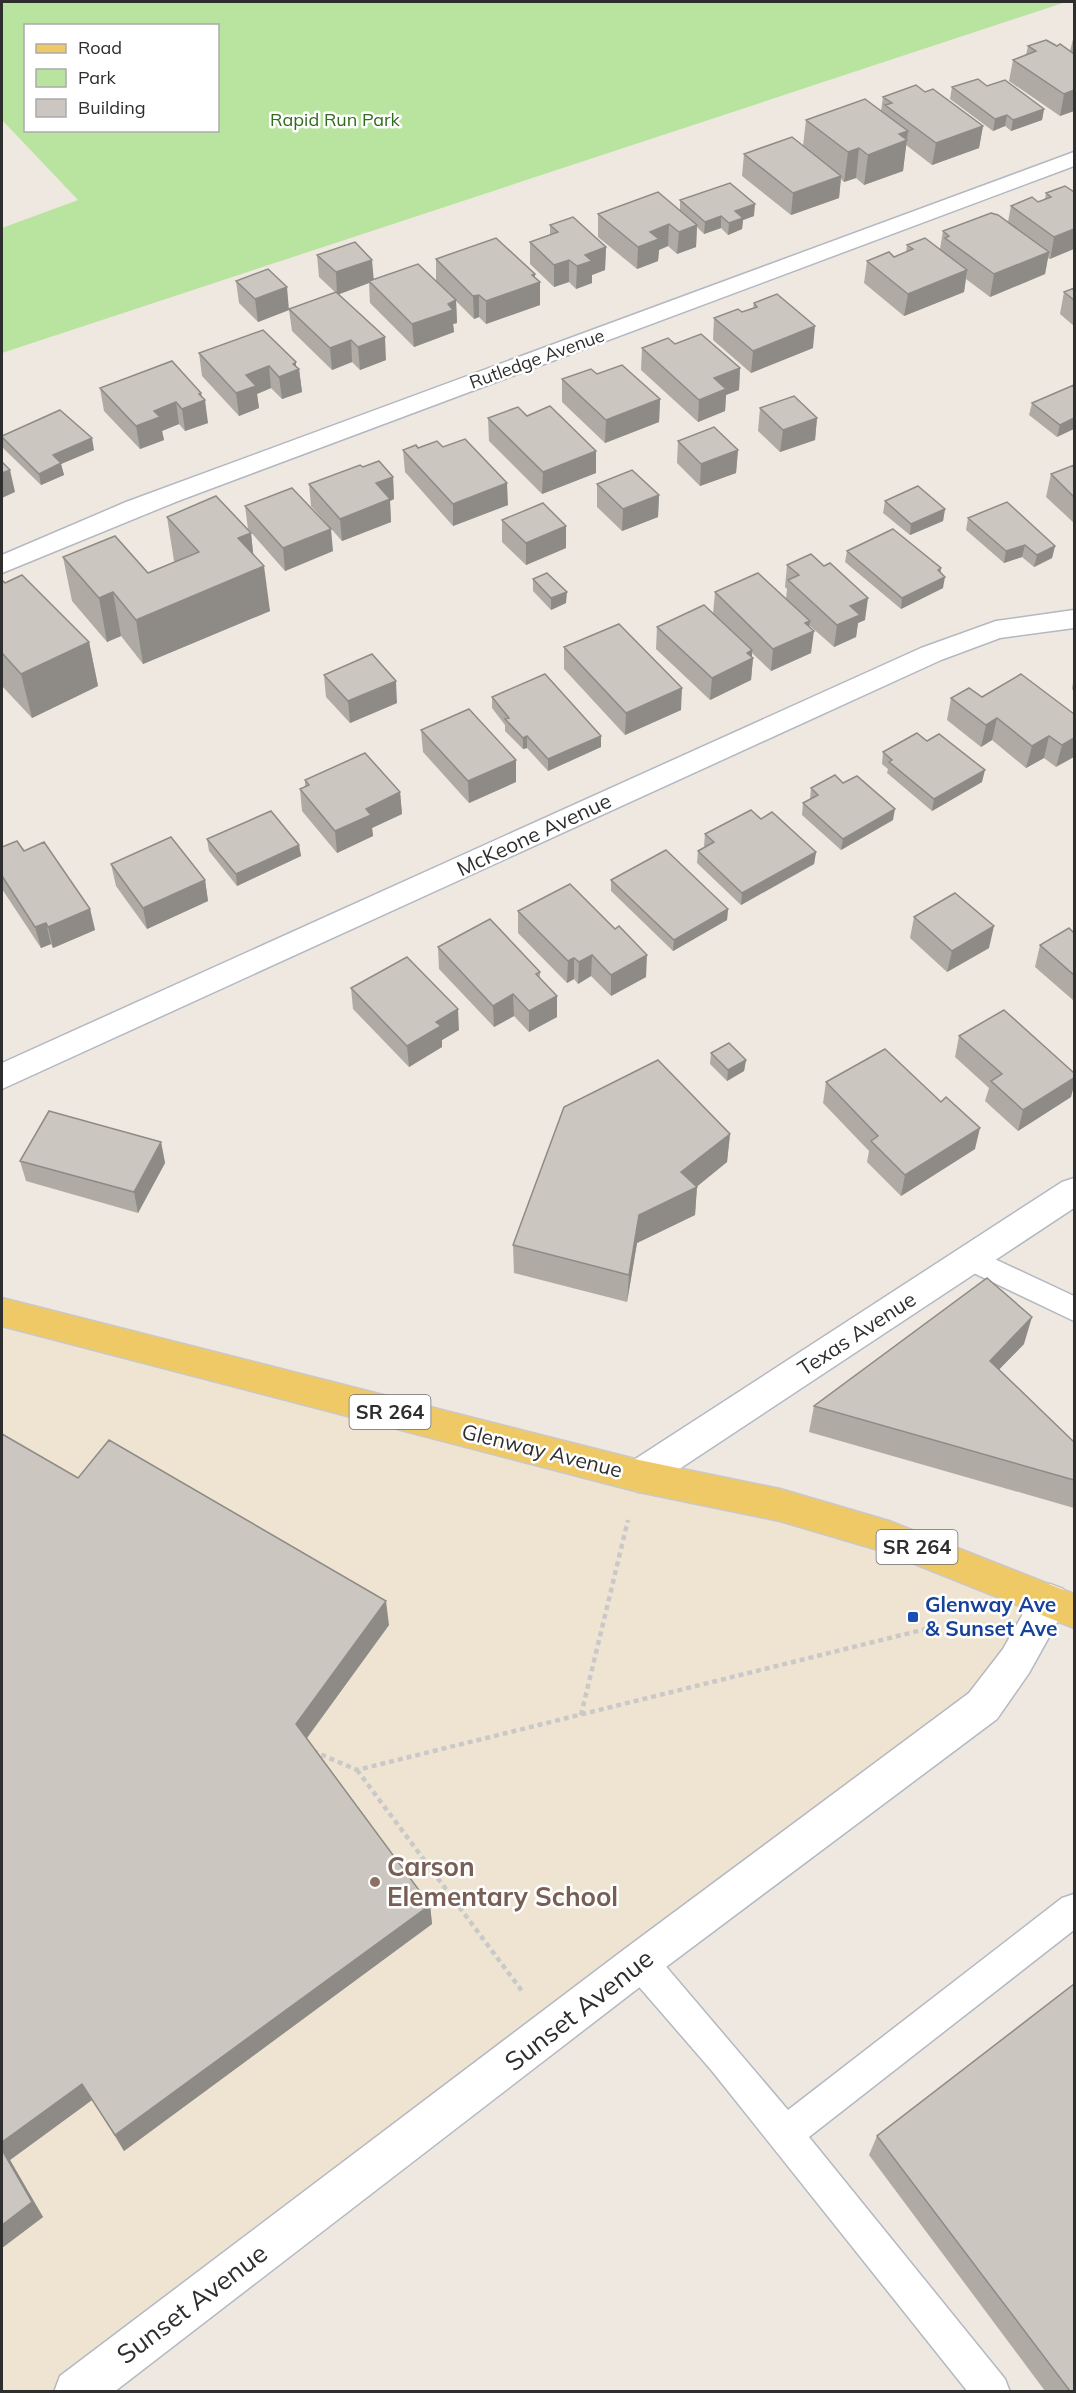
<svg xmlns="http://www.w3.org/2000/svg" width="1076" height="2393" font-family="Mulish,sans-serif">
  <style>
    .education { fill: #efe4d1 }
    .green { fill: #b9e49f; fill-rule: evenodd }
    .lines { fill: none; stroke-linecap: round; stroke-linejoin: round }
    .lane-casing { stroke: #b4b8c1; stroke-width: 3 }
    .street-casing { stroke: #b4b8c1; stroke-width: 3 }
    .primary-casing { stroke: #c9c9c9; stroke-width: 3 }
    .path { stroke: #c9c9c9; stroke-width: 4.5; stroke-dasharray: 5 4; stroke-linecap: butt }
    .lane { fill: #fff; fill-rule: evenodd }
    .street { fill: #fff; fill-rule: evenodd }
    .primary { fill: #efc965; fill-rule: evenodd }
    .wall { fill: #afaaa4 }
    .shaded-wall { fill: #8e8b86 }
    .building { fill: #cbc6bf; stroke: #8e8b86; stroke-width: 1.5 }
    .transit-dot { fill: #1a4fb4; stroke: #fff; stroke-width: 2 }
    .education-dot { fill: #8d6e63; stroke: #fff; stroke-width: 2 }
    .labels { text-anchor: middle; stroke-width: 5; stroke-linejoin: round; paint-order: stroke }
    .far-park-label { font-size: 18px; fill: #306c1c; stroke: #fff }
    .far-street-label { font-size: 18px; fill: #2e2e2e; stroke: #fff }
    .shield { fill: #fff; stroke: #6d6d6d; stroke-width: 1.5 }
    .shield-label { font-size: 20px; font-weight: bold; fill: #2e2e2e }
    .street-label { font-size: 21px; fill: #2e2e2e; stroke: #fff }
    .transit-label { font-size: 21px; font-weight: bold; fill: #164399; stroke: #fff; text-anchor: start }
    .near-education-label { font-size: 26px; font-weight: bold; fill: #785e54; stroke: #fff; text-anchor: start }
    .near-street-label { font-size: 26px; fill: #2e2e2e; stroke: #fff }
  </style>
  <rect width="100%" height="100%" fill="#efe8e1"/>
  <path class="education" d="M2,1312l637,164 411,125 -34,60 -940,730h-74z"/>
  <path class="green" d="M2,2h1064l-1064,351v-125l76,-28 -76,-80zM26,26h192v104h-192z"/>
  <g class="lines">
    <g class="lane-casing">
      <path id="lane" d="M971,1248l103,48v25l-113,-54 -4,-8 4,-8z
        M1074,1894v36l-265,207 196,242 5,13h-42l-256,-321 -84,-97 -5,-12 5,-12 12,-5 12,5 136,160 274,-212z"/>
    </g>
    <g class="street-casing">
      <path id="street" d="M1074,152v14l-896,335 -176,72v-18l124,-53z
        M1074,610v18l-74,10 -59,22 -939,429v-26l919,-415 75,-27z
        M1074,1178v30l-422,279 -13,5 -13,-5 -5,-11 5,-11 436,-283z
        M1050,1584l13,5 6,12 -40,72 -32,46 -343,257 -540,416h-60l6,-16 566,-428 343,-255 34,-44 34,-60z"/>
    </g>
    <g class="primary-casing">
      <path id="primary" d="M2,1298l637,162 141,29 109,32 185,73v34l-189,-76 -105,-31 -141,-29 -637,-166z"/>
    </g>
    <path class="path" d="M581,1715l47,-195
      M313,1751l44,19 573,-142
      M357,1770l165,221"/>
    <use href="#lane" class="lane"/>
    <use href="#street" class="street"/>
    <use href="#primary" class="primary"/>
  </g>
  <path class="wall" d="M1074,38v73l-14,5 -51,-35 4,-21 13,-5 2,-9h29l13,5 3,-12z
    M987,86l57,23 -2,11 -31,11 -6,-5 -12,5 -43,-32 2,-12z
    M925,92l58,34 -4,22 -47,17 -26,-20 -3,26 -39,14 -8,-7 -12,4 -3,-3 -2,19 -48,17 -49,-39 2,-22 59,-8 3,-26 75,-9 2,-14z
    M1065,186l-15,73 -2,-1 -3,16 -55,23 -24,-18 -2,13 -60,24 -40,-33 3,-22 27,-4 12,-5 1,-7 33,4 3,-18 65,-9 3,-16 27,-4 7,-3 1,-6z
    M680,200l74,16 -11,4 -1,9 -14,6 -7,-7 -17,6 -7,-7 -1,20 -19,7 -9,-8 -9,4 -1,11 -21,8 -39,-32v-23l82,-4z
    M550,225l56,22 -1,23 -13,5v8l-16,6 -7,-7 -15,5 -24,-23v-22l20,-7z
    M317,255l56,25 63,2v-23l99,19 5,4v23l-54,19 -7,-7 -5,2 -18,-18 1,22 -4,1 1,8 -40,15 -44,-44 -1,-20 -30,11 47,66 -26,10 -8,-8 -20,8 -40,-39 -3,-21 -31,12 -19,-19 -3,-22 53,28 46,-17 -16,-15z
    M1074,288v38l-14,-12 4,-22z
    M754,303l59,45 -62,25 -38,-33 1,-22 28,-6 11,-4z
    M675,344l65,24 -1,22 -13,5 -1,16 -27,11 -57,-52 1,-22z
    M199,353l97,9v4l3,3 3,23 -20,7 -11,-11 -14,6 2,14 -20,8 -37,-40z
    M597,374l63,25 -1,23 -54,21 -43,-41v-23z
    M1074,385l-17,52 -28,-22 3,-12z
    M100,388l102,9 6,26 -23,8 -6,-7 -17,7 2,9 -24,9 -36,-38z
    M760,408l57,10 -2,22 -35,12 -22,-21z
    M527,416l69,35v22l-54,21 -53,-53 -1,-23z
    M2,436l92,14 -33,14 3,11 -23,10 -38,-37z
    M678,441l60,9 -2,23 -36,13 -23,-23z
    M443,447l65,58 -55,21 -48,-54 -2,-22z
    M1074,465v58l-28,-26 5,-23z
    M393,477l1,22 -4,2 1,21 -49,19 -31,-35 -2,-22z
    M597,484l62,11 -1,22 -36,14 -25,-24z
    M885,501l60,8 -2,12 -33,14 -27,-22z
    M245,506l88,45 -48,20 -37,-42z
    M167,517l84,16 2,22 17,56 -127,53 -22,-28 -14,6 -35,-41 -9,-44 85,16 27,-11 -1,-1z
    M968,518l87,28 -3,12 -18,9 -12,-10 -18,6 -38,-33z
    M502,520l64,6v22l-40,17 -24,-23z
    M847,551l94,17 -1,5 3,15 -42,21 -56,-47z
    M787,565l78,55 -7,3 -2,14 -22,10 -25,-22 2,28 -40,18 -19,-18v4l1,1 -2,22 -41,20 -54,-51 1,-22 56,-13 2,-22 71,7 1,-10 -2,-2z
    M533,579l33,24 -15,7 -18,-19z
    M2,580l87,62 9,44 -66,32 -30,-32z
    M564,647l117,63 -56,25 -61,-66z
    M324,675l73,28 -47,20 -24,-26z
    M1074,676v15l-2,-2z
    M492,697l109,50 -53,24 -21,-23 -4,1 -18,-18v-6l-13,-17z
    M982,697l92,17 -18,53 -12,-9 -18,10 -34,-28 -11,7 -34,-27 4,-22z
    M421,730l95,52 -47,21 -46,-51z
    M927,741l55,41 -50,29 -45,-38 1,-4 -6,-5 1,-12z
    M305,780l95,12 2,22 -30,14 1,8 -36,17 -35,-42 -2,-22 5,-2z
    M811,788l82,32 -52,30 -39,-35 1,-12 7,-3z
    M705,834l111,18 -2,12 -73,41 -44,-42 1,-12 8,-4 -2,-1z
    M207,839l92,6 2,11 -64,30 -28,-35z
    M2,847l22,4 66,58 5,21 -42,18 -2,-4 -10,4 -39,-59z
    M111,864l94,16 3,21 -61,28 -31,-43z
    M611,880l117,29 -1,11 -54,31 -62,-60z
    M518,911l128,66 -35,19 -20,-20 -13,8 -4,-5 -7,4 -49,-50z
    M914,917l75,31 -42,24 -37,-34z
    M1074,933v68l-39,-34 5,-22z
    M438,947l102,25v6l17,18v21l-28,15 -15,-16 -20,11 -55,-58z
    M351,988l108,42 -17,10v7l-33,20 -56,-58z
    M959,1036l112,61 -53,34 -33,-30 4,-13 -34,-31z
    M711,1053l35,7 -2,11 -17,10 -17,-17z
    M826,1082l115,20 34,47 -74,47 -34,-34 2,-11 -46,-48z
    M730,1134l-3,28 -30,24 -2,29 -58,28 -10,59 -113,-29 -1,-28z
    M161,1142l4,21 -27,50 -112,-32 -6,-20z
    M1024,1344l-25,25 75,73v66l-265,-76 5,-26z
    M2,1434l76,44 311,147 -82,113 123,167 2,19 -308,227 -32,-51 -82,60 33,57 -41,31z
    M877,2136l197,255h-29l-176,-236z"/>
  <path class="shaded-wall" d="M1074,90v21l-14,5 4,-22z
    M1044,109l-2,11 -31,11 2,-11z
    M1007,115l-2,11 -12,5 2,-12z
    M983,126l-4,22 -47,17 4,-22z
    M908,131l-5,40 -39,14 4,-30 31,-21z
    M859,148l-3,30 -12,4 4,-30z
    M841,176l-2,22 -48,17 2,-22z
    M755,204l-1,12 -11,4 -1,9 -14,6 1,-12 6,-12z
    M721,216v12l-17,6 1,-12z
    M669,224l-1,22 -9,4 -1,11 -21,8 1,-22 12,-15z
    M697,225l-1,22 -19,7 2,-22z
    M1074,229v20l-24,10 4,-22z
    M606,247l-1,23 -13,5v8l-16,6 1,-23 8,-11z
    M1049,252l-4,22 -55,23 4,-23z
    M372,260l2,22 -5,-1v2l-32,12 -1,-23z
    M569,260v22l-15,5v-22z
    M967,270l-3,22 -60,24 4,-22z
    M535,274v10l5,-2v23l-54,19v-23z
    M287,287l2,23 -31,12 -3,-23z
    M479,295v22l-5,2 -1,-23z
    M456,300l1,23 -4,1 1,8 -40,15 -2,-23 36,-20z
    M815,326l-2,22 -62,25 2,-22z
    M385,337l1,23 -26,10 -2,-23z
    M351,340l1,22 -20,8 -2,-22z
    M296,362v8l3,-1 3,23 -20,7 -3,-22 14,-13z
    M269,366l2,22 -14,6 2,14 -20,8 -3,-23 10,-18z
    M740,368l-1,22 -13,5 -1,16 -27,11 1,-22 15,-22z
    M201,393l2,8 2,-1 3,23 -23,8 -3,-22 17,-15z
    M660,399l-1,23 -54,21 1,-23z
    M176,402l3,22 -17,7 2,9 -24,9 -4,-23 18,-15z
    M817,418l-2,22 -35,12 3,-22z
    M1074,418v11l-17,8 3,-12z
    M92,438l2,12 -33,14 3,11 -23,10 -2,-11 14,-19z
    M738,450l-2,23 -36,13 1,-22z
    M596,451v22l-54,21 1,-22z
    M10,470l5,22 -13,6v-25z
    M393,477l1,22 -4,2 1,21 -49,19 -2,-22 36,-36z
    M507,483l1,22 -55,21v-22z
    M659,495l-1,22 -36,14 1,-22z
    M945,509l-2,12 -33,14 1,-11z
    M566,526v22l-40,17v-22z
    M331,529l2,22 -48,20 -2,-23z
    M251,533l4,37 9,-4 6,45 -127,53 -7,-44 102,-82z
    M1025,545l-3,12 -18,6 2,-12z
    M1055,546l-3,12 -18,9 3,-12z
    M941,568l-2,11 6,-2 -2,11 -42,21 1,-11z
    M113,592l8,44 -14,6 -8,-44z
    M567,592l-1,11 -15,7v-12z
    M868,598l-3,22 -7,3 -2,14 -22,10 3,-22 13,-19z
    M810,621l-2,13 6,-3 -3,22 -40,18 2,-22 32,-26z
    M89,642l9,44 -66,32 -11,-44z
    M752,650v9l1,-1 -2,22 -41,20 2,-22 35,-25z
    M396,681l1,22 -47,20 -2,-22z
    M682,688l-1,22 -56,25 1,-22z
    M997,718l-5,22 -11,7 5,-22z
    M527,736v12l-4,1v-11z
    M601,736v11l-53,24v-12z
    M1049,736l-5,22 -18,10 6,-22z
    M1074,738v19l-18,10 6,-22z
    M516,760v22l-47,21 -1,-22z
    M985,770l-3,12 -50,29 2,-12z
    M400,792l2,22 -30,14 1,8 -36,17 -2,-22 31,-22z
    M895,809l-2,11 -52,30 2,-11z
    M299,845l2,11 -64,30 -1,-12z
    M816,852l-2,12 -73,41 1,-12z
    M205,880l3,21 -61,28 -4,-21z
    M90,909l5,21 -42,18 -5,-21z
    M728,909l-1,11 -54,31 1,-11z
    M46,923l5,21 -10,4 -6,-21z
    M994,926l-5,22 -42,24 5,-21z
    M592,955l-1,21 -13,8 1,-22z
    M647,955l-1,22 -35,19v-21z
    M574,958v21l-7,4 1,-22z
    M513,994l1,22 -20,11 -1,-21z
    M557,996v21l-28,15v-21z
    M458,1009l1,21 -17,10v7l-33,20 -2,-21 29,-24z
    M746,1060l-2,11 -17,10 1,-11z
    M1074,1078v8l-3,11 -53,34 5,-21z
    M980,1128l-5,21 -74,47 4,-21z
    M730,1134l-3,28 -33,27 3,-2 -2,28 -58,28 -10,59 2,-27 10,-60 42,-43z
    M161,1142l4,21 -27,50 -4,-21z
    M1032,1317l-8,27 -42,43 8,-26z
    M386,1601l3,24 -88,121 -5,-22z
    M430,1905l2,19 -308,227 -9,-16z
    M82,2084l10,16 -82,60 33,57 -41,31v-106z"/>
  <path class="building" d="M1046,40l11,6 3,-2 14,10v36l-10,4 -51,-34 23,-9 -8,-5z
    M978,79l9,7 18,-6 39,29 -31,11 -6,-5 -12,4 -43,-32z
    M916,85l9,7 8,-3 50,37 -47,17 -51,-38 7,-2 -9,-6z
    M865,99l43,32 -9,3 8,6 -39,15 -9,-7 -11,4 -42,-32z
    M792,137l49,39 -48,17 -49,-39z
    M730,183l25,21 -20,7 8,7 -14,5 -8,-7 -16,6 -25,-22z
    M1065,186l9,6v37l-20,8 -43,-31 21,-9 6,5 13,-5 -5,-4z
    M658,192l39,33 -18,7 -10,-8 -19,8 9,7 -21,8 -40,-33z
    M991,213l7,2 51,37 -55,22 -49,-36 4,-2 -6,-5z
    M573,217l33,30 -21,8 7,6 -15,5 -8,-6 -15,5 -24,-23 28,-10 -8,-7z
    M496,238l39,36 -3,1 8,7 -54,19 -7,-6 -6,1 -37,-37z
    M925,238l42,32 -59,24 -41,-33 22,-9 5,5 19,-8 -6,-4z
    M355,242l17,18 -36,12 -19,-17z
    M418,264l38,36 -8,4 5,6 -41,14 -43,-43z
    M268,269l19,18 -32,12 -19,-18z
    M1074,288v12l-10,-8z
    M336,292l49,45 -27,10 -7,-7 -21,8 -41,-39z
    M777,294l38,32 -62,25 -39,-33 24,-9 4,3 15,-5 -3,-4z
    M263,330l33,32 -3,2 6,5 -20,8 -10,-11 -23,9 10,11 -20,7 -37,-40z
    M701,334l39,34 -26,10 12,11 -27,11 -57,-52 26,-10 7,6z
    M172,361l29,32 -2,1 6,6 -23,9 -6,-7 -22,9 6,6 -24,9 -36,-38z
    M622,365l38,34 -54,21 -44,-41 29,-10 6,5z
    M1074,385v33l-14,7 -28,-22z
    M794,396l23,22 -34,12 -23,-22z
    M550,406l46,45 -53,21 -55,-54 30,-11 9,9z
    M60,410l32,28 -39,17 8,8 -22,11 -37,-37v-1z
    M714,427l24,23 -37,14 -23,-23z
    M465,439l42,44 -54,21 -50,-54 13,-5 2,3 19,-7 6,6z
    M379,461l14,16 -17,6 14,16 -50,20 -31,-35 51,-19 3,2z
    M2,462l8,8 -8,3z
    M1074,465v32l-23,-23z
    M632,470l27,25 -36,14 -26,-25z
    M918,486l27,23 -34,15 -26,-23z
    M292,488l39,41 -48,19 -38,-42z
    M216,496l35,37 -13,5 26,28 -128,54 -23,-28 -14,6 -36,-41 52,-21 33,37 51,-21 -32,-35z
    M1007,502l48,44 -18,9 -12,-10 -19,6 -38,-33z
    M543,503l23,23 -40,17 -24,-23z
    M893,529l48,39 -3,2 7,7 -43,21 -55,-47z
    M811,554l13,12 6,-3 38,35 -18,8 10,9 -23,10 -49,-45 11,-5 -12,-10z
    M547,573l20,19 -16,6 -18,-19z
    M758,573l52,48 -5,2 9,8 -41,18 -58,-57z
    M22,575l67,67 -68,32 -19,-21v-73l3,3z
    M704,605l48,45 -5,3 6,5 -41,20 -55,-51z
    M619,624l63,64 -56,25 -62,-66z
    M372,654l24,27 -48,20 -24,-26z
    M545,674l56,62 -53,23 -21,-23 -4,2 -18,-19 4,-1 -17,-21z
    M1021,674l53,40v24l-12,7 -13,-9 -17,10 -35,-28 -11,7 -35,-27 18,-10 13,9z
    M469,709l47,51 -48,21 -47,-51z
    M917,733l10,8 12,-7 46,36 -51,29 -45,-37 3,-2 -9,-8z
    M365,753l35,39 -34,17 5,6 -36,16 -35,-42 9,-4 -4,-5z
    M835,775l8,8 14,-7 38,33 -52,30 -40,-36 15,-8 -7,-7z
    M751,810l10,9 11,-7 44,40 -74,41 -44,-42 16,-9 -9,-8z
    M271,811l28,34 -63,29 -29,-35z
    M171,837l34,43 -62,28 -32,-44z
    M17,841l7,10 20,-9 46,67 -42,18 -2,-4 -11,4 -33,-51v-29z
    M666,850l62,59 -54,31 -63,-60z
    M570,884l45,45 4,-3 28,29 -36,20 -19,-20 -13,7 -5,-4 -6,3 -50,-50z
    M955,893l39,33 -42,25 -38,-34z
    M490,919l50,53 -4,2 21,22 -28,15 -16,-17 -20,12 -55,-59z
    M1069,928l5,5v42l-34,-30z
    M407,957l51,52 -22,13 5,4 -34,20 -56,-58z
    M1004,1010l70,63v5l-51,32 -32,-29 11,-7 -43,-38z
    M729,1043l17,17 -18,10 -17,-17z
    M885,1049l56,53 5,-5 34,31 -75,47 -34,-34 7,-5 -52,-54z
    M658,1060l72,74 -49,38 16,15 -58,28 -10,60 -116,-30 51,-138z
    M49,1111l112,31 -27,50 -114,-31z
    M987,1278l45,39 -42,44 84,81v38l-260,-74z
    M2,1434l76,44 31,-38 277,161 -90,123 134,181 -315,230 -33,-51 -80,58z
    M1074,1984v407h-4l-193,-255z
    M2,2150l30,52 -30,23z"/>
  <rect class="transit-dot" x="907" y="1611" width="12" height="12" rx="3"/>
  <circle class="education-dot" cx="375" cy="1882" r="6"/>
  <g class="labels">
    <g class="far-park-label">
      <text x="335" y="126">Rapid Run Park</text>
    </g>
    <g class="far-street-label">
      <text transform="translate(537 359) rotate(-20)" y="6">Rutledge Avenue</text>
    </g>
    <g class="shield">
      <rect x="349.5" y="1395" width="81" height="34" rx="4.5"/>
      <rect x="876.5" y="1530" width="81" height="34" rx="4.5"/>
    </g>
    <g class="shield-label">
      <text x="390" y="1419">SR 264</text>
      <text x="917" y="1554">SR 264</text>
    </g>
    <g class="street-label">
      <text transform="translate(534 835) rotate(-25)" y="7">McKeone Avenue</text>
      <text transform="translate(857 1334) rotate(-33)" y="7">Texas Avenue</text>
      <text transform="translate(542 1451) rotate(14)" y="7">Glenway Avenue</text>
    </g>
    <g class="transit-label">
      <text x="925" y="1612">Glenway Ave<tspan x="925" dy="24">&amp; Sunset Ave</tspan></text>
    </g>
    <g class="near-education-label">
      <text x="387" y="1876">Carson<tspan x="387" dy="30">Elementary School</tspan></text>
    </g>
    <g class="near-street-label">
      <text transform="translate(579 2010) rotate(-38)" y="9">Sunset Avenue</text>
      <text transform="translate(192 2304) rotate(-37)" y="9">Sunset Avenue</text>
    </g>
  </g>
  <rect width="1076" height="2393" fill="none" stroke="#2e2e2e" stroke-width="6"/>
  <rect x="24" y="24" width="195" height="108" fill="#ffffff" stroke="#ababab" stroke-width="1.5"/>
  <rect x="36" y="44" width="30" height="9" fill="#efc965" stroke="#ababab" stroke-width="1.5"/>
  <text x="78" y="54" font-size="18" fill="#2e2e2e">Road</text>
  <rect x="36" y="69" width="30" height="18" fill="#b9e49f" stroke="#ababab" stroke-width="1.5"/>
  <text x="78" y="84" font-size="18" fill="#2e2e2e">Park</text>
  <rect x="36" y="99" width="30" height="18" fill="#cbc6bf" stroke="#ababab" stroke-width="1.5"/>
  <text x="78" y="114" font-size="18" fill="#2e2e2e">Building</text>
</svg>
